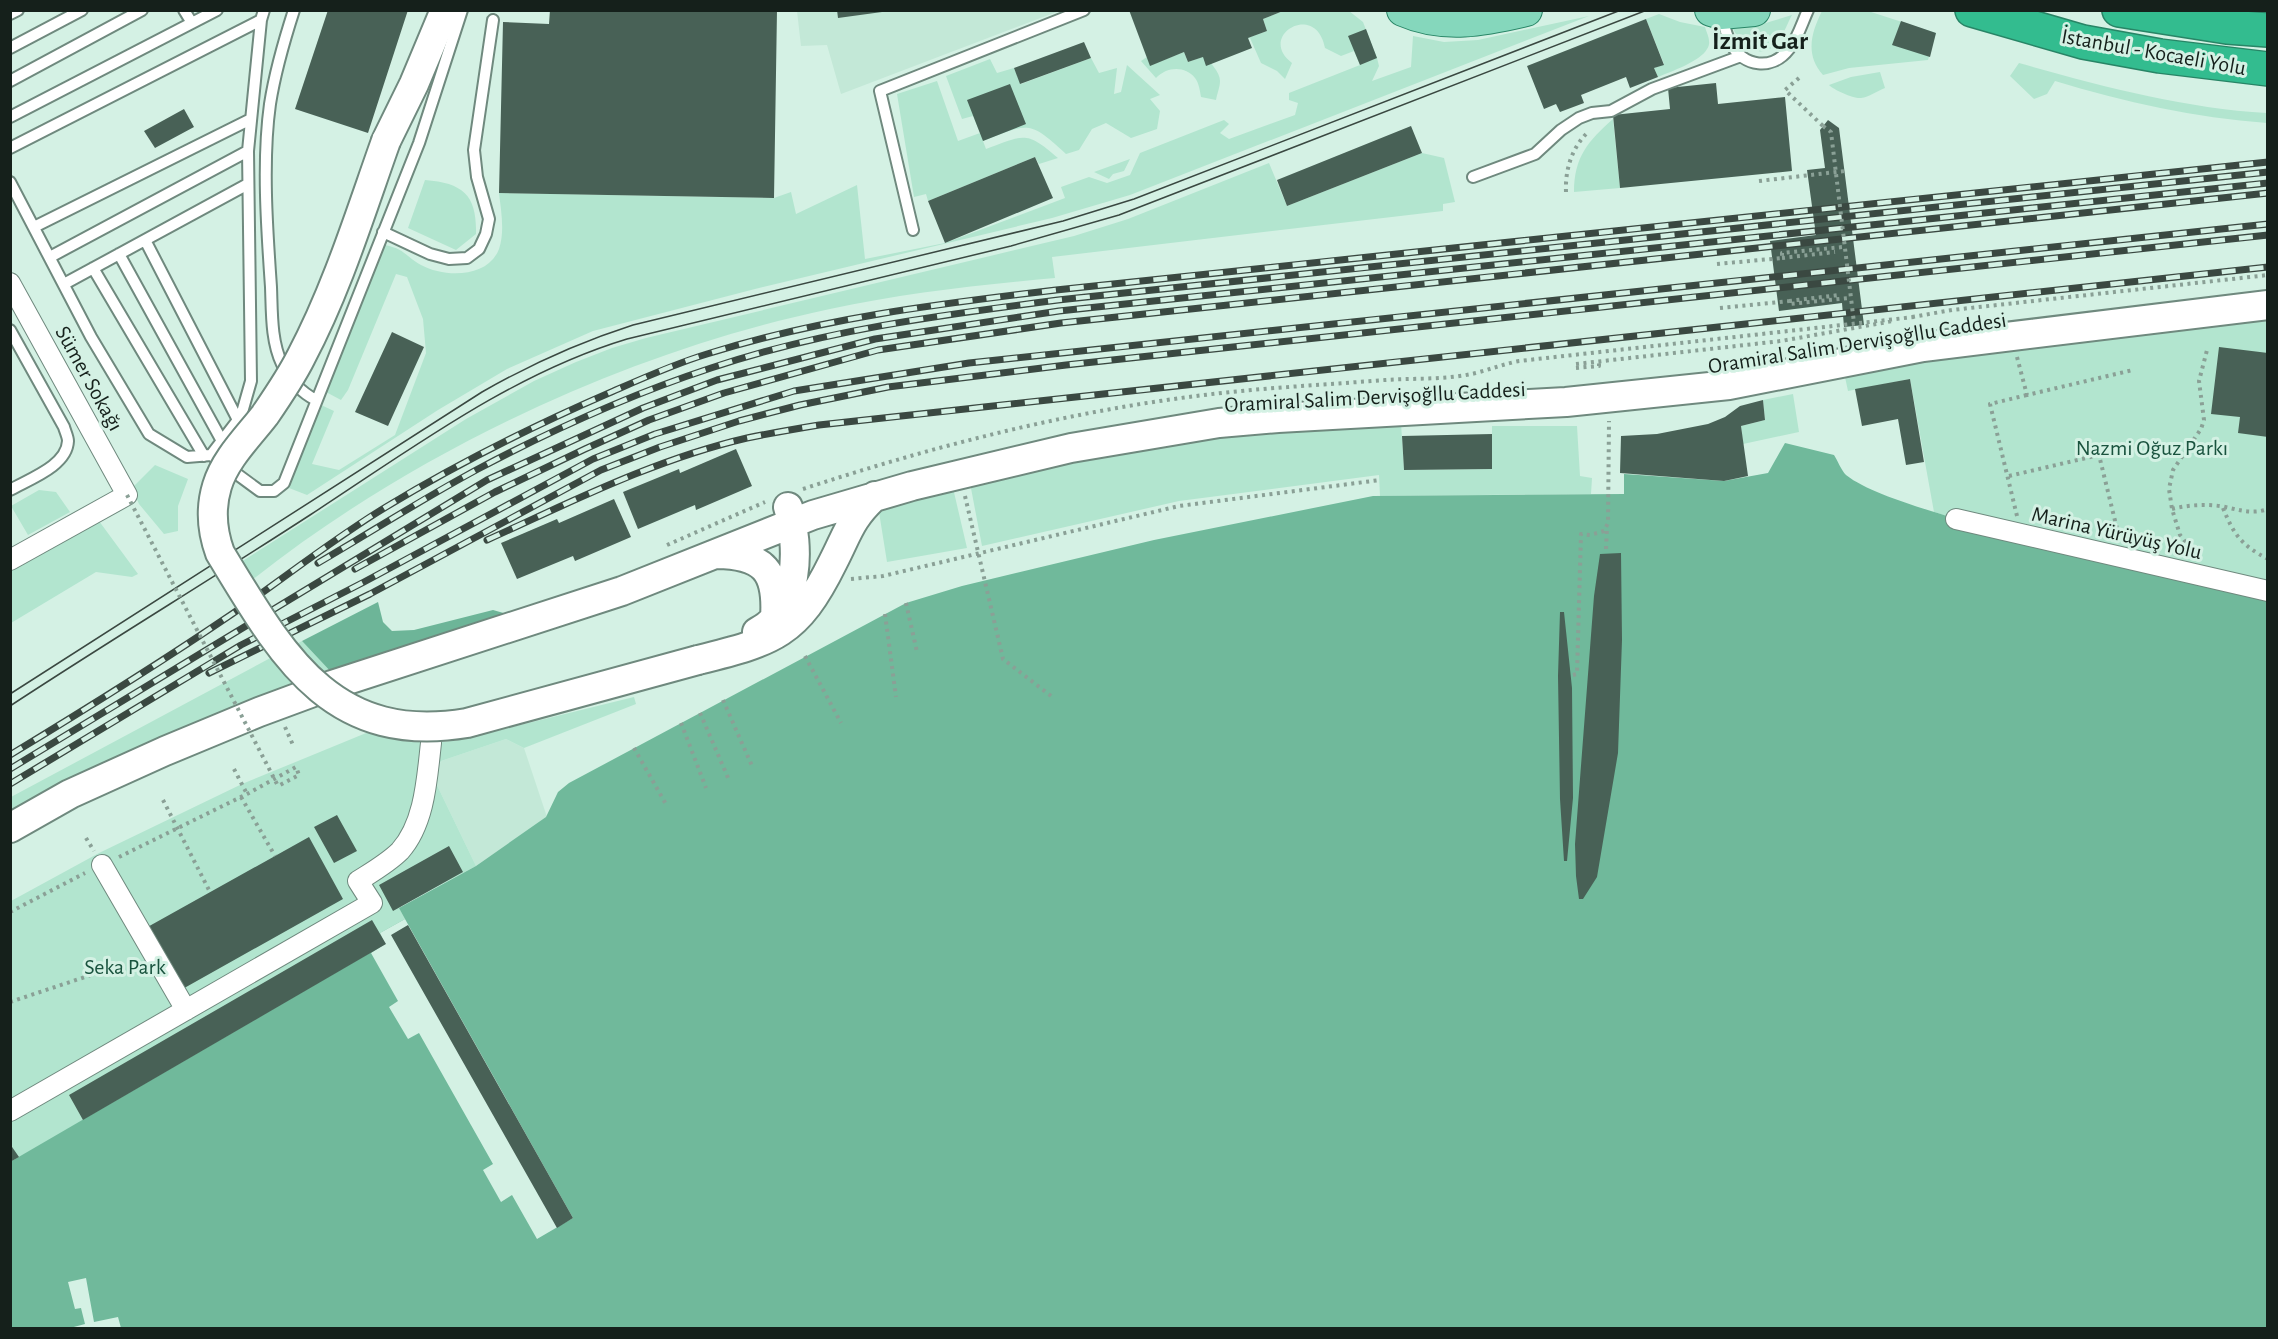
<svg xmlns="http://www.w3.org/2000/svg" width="2278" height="1339" font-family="'Alegreya Sans',sans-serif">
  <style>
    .built { fill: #c3e8d7 }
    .green { fill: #b2e5cf }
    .forest { fill: #6db598 }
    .water { fill: #70b99b }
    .pier { fill: #d4f1e4 }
    .building { fill: #486156 }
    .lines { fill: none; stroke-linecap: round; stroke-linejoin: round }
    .lane-casing { stroke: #6f897e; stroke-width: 14 }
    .street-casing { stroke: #6f897e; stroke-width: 22 }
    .secondary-casing { stroke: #6f897e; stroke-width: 32 }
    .primary-casing { stroke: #288566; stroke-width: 34 }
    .highway-casing { stroke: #288566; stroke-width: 36 }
    .path { stroke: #8aa096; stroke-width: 4; stroke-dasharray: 3 4.5; stroke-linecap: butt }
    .lane { stroke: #fff; stroke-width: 10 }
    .street { stroke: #fff; stroke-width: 20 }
    .secondary { stroke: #fff; stroke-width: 28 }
    .primary { stroke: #85d7bc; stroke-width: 32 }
    .highway { stroke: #33bc8f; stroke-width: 33 }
    .tram { stroke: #3a4841; stroke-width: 1.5 }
    .rail-casing { stroke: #3a4841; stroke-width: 7 }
    .rail { stroke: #d4f1e4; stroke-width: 4.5; stroke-dasharray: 14; stroke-linecap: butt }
    .secondary-bridge-casing { stroke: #6f897e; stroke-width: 32; stroke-linecap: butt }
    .path-bridge { stroke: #8aa096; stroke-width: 4; stroke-dasharray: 3 4.5; stroke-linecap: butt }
    .secondary-bridge { stroke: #fff; stroke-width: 28 }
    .labels { text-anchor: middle; stroke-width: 6; stroke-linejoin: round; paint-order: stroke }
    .street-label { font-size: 22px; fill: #15201b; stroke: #d4f1e4 }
    .park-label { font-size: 22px; fill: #19533e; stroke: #d4f1e4 }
    .quarter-label { font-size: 26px; font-weight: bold; fill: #15201b; stroke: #d4f1e4 }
  </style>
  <rect width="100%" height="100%" fill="#d4f1e4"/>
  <path class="built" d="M797,11h262l-218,83 -14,-49 -26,1z
    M506,739l18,9 23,69 -71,49 -43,-89 8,-16z"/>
  <path class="green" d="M1283,11h66l14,11 14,36 2,8 -7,15 39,-14 2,-31 31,6 34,-2 111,-24 -459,179 -78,23 -297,71 -162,42 -86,38 -69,41 -131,85 -18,-7 32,-83 13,6 -22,53 27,6 56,-35 31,-82 -3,-34 -16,-42 -11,-3 -48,116 -7,10 -15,-8 59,-147c20,4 20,11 36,20 24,13 67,13 78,-16 6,-18 2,-38 0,-56l275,5 17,-6 5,22 61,-29 8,74 80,-16 120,-45 -4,-11 28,-10 18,6 23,-8 10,-22 84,-33 5,4 -9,9 9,6 66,-24 3,-12 -9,-3v-7l71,-28 -6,-14 -13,5 -16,-8c-9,-48 -69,-12 -33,15l-7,16 -8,-8 -16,-8 -11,-25 -43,17c3,10 13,16 13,26 0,6 -3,13 -4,19l-15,-3c-1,-6 -2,-14 -6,-19 -10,-13 -29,-11 -39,0l-15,-17 6,-4 4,8 33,-13 4,10 14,-5v-3l65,-23 -4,-12z
    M1822,11h46l68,22 -8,27 -79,8 -26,7c-18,-20 -12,-42 -1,-64z
    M1659,14l21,8 25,5c2,7 7,15 2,22 -6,12 -37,23 -49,28l-4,-9 10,-4 -18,-45z
    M1792,15c-5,9 -9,22 -17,30 -17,16 -34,-1 -42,-16l26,-4z
    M1091,58l8,15 18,-5 -3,26 7,-2 6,-27 33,30 -10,4 10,12 -3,18 -26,9 -25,-15 -14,6 -13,21 -13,4c-37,-34 -37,-31 -83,-13l3,8c38,-14 40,-19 72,9l-19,6 -4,-7 -107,44 -2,-7 -12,3 -17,-103 40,-13 21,60 22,-8 -7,-17 -11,3 -16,-43 44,-17 7,14 17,-5 7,16z
    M2019,63c82,23 164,45 248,50v10c-72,-5 -142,-21 -212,-42l-8,13 -13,5 -24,-23z
    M1880,72l5,16c-8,3 -16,9 -24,10 -7,1 -27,-8 -32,-13l22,-8z
    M1613,119l7,69 -46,4c0,-35 14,-51 39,-73z
    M1422,153l22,5 11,44 -12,2v7l-391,46 3,21c-76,7 -151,15 -225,31 -204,43 -415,142 -578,271l-11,-18 225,-143 68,-38 42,-19 36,-14 34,-10 428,-102 54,-17 141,-56 18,43z
    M1130,159l-6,12 -11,3 -4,5 -15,-7z
    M425,180c39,3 52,16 51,54l-20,16 -48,-22z
    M2267,320v271l-311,-72 -22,-7 -24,-133 -62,12 -3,-14 91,-18z
    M1793,394l6,38 -56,12 -2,-18 24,-6 -2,-20z
    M1401,423l3,47 88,-1v-43h85l3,50 12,2 -1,16 -211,2 -1,-21 -200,26 -197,45 -12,-63 145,-30 114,-17z
    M155,465l33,14 -10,27v25l-14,3 -25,-30 -7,-16z
    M953,488l14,60 -80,14 -8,-50 6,-5z
    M39,490l17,2 14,20 -42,23 -17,-29z
    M99,521l39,53 -6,3 -36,-5 -85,51 -1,-52z
    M302,641l30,32 -158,59 -90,42 -73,39v-16z
    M634,697l2,7 -112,44 -18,-9 -65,22 -8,16 43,89 -77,41 6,12 -19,25 -375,218v-261l88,-48 143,-69 129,-53 60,12 28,-3z"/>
  <path class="forest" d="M378,602l5,20 9,9 22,-1 79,-20 14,4 -175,59 -30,-32z"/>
  <path class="water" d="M1785,443l49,12c4,6 7,15 12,20 24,19 80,34 110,44l311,72v737h-2256l-1,-166 375,-218 -5,-11 25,-14 -6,-11 77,-42 70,-49 12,-25 11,-9 337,-180 56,-17 192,-46 219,-44 251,-2v-20l100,7 44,-8z"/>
  <path class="pier" d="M405,919l168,299 -36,21 -25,-44 -11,7 -18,-32 10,-6 -74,-131 -11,6 -19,-32 9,-6 -27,-48 14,-9 -5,-11z
    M86,1278l8,44 24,-5 3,11h-51l15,-4 -4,-16 -6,1 -7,-27z"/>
  <path class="building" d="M328,10h80l-40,123 -73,-24z
    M550,10h227l-3,188 -275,-5 4,-171 46,2z
    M837,10h45v2l-44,6z
    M1129,10h154v1l-20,8 4,12 -19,7 4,10 -46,18 -3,-9 -15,5 -4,-10 -34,14z
    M1646,19l18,46 -10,3 4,9 -28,11 -4,-11 -45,18 3,8 -24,9 -4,-8 -12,5 -17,-43z
    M1901,21l35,12 -6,24 -38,-12z
    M1366,29l11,29 -17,7 -12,-29z
    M1084,42l7,16 -71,26 -6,-16z
    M1716,83l2,21 67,-7 7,74 -172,17 -7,-73 57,-6 -2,-21z
    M1010,84l16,40 -43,17 -16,-41z
    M184,109l10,18 -39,21 -11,-17z
    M1828,120l11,8 25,197 -20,2 -2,-24 -63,8 -9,-70 46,-6 -9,-65 18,-2 -5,-38z
    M1411,126l11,27 -135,53 -10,-26z
    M1035,157l18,41 -108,45 -17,-42z
    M392,332l32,15 -36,79 -33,-14z
    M2219,347l49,6v84l-30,-4 2,-16 -29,-3z
    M1910,379l14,83 -18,3 -8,-46 -36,7 -7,-37z
    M1763,400l2,20 -24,6 7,50 -24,5 -104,-8 1,-37 36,-2 51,-10 17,-7 15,-11z
    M1492,434v35l-88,1 -2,-34z
    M736,449l16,37 -56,24 -1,-5 -57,24 -15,-37 56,-23 1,4z
    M614,499l17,38 -56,24 -2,-5 -56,23 -16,-36 56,-24 2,4z
    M1621,553l1,87 -4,113 -21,124 -14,22h-4l-3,-23 -1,-32 19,-248 6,-42z
    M1560,612h4l8,76 1,110 -6,63h-3l-4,-62 -2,-123z
    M337,815l20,36 -23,12 -20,-36z
    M309,837l34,62 -164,92 -35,-62z
    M449,846l14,26 -70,39 -14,-26z
    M372,920l14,24 -303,176 -14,-25z
    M408,925l165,293 -16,10 -166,-293z
    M10,1144l9,13 -9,5z"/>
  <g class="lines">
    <g class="lane-casing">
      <path id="lane" d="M184,10l8,13
        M294,10c-10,31 -19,62 -24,94 -8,57 -3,126 1,183 1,26 0,54 11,77 6,15 20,29 34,36
        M10,14l8,-4
        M1722,16c2,9 4,19 9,28 13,23 41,27 58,5 9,-11 13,-26 19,-39
        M10,48l72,-38
        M10,81l132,-71
        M10,117l207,-107
        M10,148l251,-128
        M1473,177l62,-23 26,-24 18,-12 13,-5 19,-2 41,-22 89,-33
        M10,182l81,155 58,97 38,23 24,-2 49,36h14l10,-8 135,-340 43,-133
        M34,227l217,-108
        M913,230l-33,-139 204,-81
        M383,232l47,22 19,5 18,-1 12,-9 7,-15 3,-15 -12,-42 -3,-27 19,-130
        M145,240l93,180
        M119,254l103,187
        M50,257l198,-106
        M93,268l111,188
        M64,284l184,-100
        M10,330l54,97c1,4 4,10 4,14 -1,25 -39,38 -58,49
        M211,455l30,-39 10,-35 -3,-230 13,-131 3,-10"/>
    </g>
    <g class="street-casing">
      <path id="street" d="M10,283l117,212 -117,65
        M1956,519l312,72
        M102,865l84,145
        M10,1111l362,-208 -14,-22c14,-9 30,-18 42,-30 25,-28 27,-73 31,-108"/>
    </g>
    <g class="secondary-casing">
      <path id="secondary" d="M386,141l28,-57 31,-74
        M717,554c47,1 61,17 58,64
        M757,632c43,-21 43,-86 31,-125
        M698,660c76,-19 99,-25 135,-98 15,-29 17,-43 42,-66
        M10,828l60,-34 95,-43 94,-39 73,-27 290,-94 191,-76 99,-29 159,-38 148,-25 59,-5 288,-16 163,-17 194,-38 345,-42"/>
    </g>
    <g class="primary-casing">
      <path id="primary" d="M1403,10c41,18 81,10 123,0
        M1711,10l10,3 33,-3"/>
    </g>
    <g class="highway-casing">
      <path id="highway" d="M1972,10l111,32 77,14 108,13
        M2119,10l108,17 41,3"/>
    </g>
    <path class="path" d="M1799,78l-14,12 38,36
      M1759,181l86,-10
      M1566,192c-1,-23 6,-45 23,-61
      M1782,258l53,-6
      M1717,264l65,-6v-5l61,-6
      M1789,301l50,-6
      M1720,308l69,-7v3l61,-6
      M1912,317l40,-7 316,-35
      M2017,357l10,38 106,-25
      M1576,364l205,-23 112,-20
      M1576,368l23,-2v-4
      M2009,476l90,-21 20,82
      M803,489c128,-42 259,-76 393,-93 62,-8 126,-11 189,-16 30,-2 62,0 91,-7 15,-4 28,-9 43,-12l395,-44
      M965,496l38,163 48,37
      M2223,508c11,27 18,37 45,51
      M2172,509c16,-4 32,-5 48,-3 17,3 31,9 48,3
      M2017,516l-27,-112 37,-9
      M667,545l98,-43
      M1606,549l1,-22
      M2195,554l-15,-19 -8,-26 -3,-20 4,-19 28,-41 3,-9 -5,-39 8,-31
      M851,579l32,-3 296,-70 201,-26
      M906,603l11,49
      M885,614l11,83
      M805,656l36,67
      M1573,675l4,-1 4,-140 9,1 14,-4 4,-8 1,-102
      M723,700l29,66
      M700,713l29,67
      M681,723l25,65
      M285,727l8,18
      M634,748l33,58
      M234,769l13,25
      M241,797l34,59
      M163,800l47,92
      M86,838l8,13
      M119,857l128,-63 49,-27 3,8 -21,11
      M10,912l75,-39
      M10,1002l111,-37"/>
    <use href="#lane" class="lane"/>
    <use href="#street" class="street"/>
    <use href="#secondary" class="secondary"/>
    <use href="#primary" class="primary"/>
    <use href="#highway" class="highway"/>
    <path class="tram" d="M10,694l472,-302c49,-28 98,-50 151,-67l430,-104 71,-22 487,-189
      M10,706c99,-65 200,-126 300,-191 100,-65 201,-141 317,-176l384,-93 108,-31 528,-205"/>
    <g class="rail-casing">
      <path id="rail" d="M487,540c84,-38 169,-81 260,-102 24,-5 48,-9 72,-13l1449,-158
        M318,563c53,-31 106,-65 160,-94 74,-39 154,-75 233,-101 113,-38 230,-53 347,-68l1210,-128
        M355,569l140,-77 90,-43 64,-29 75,-27 154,-43 183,-27 1207,-130
        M209,673l161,-79 231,-124 59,-23 79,-26 61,-16 88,-18 178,-22 1202,-130
        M10,755c76,-46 150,-92 222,-141 51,-35 101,-75 154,-107 71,-43 147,-81 223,-114 32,-14 65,-29 98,-39 115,-36 231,-50 349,-64l1212,-128
        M10,769l477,-289 156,-72 74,-28 158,-41 184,-28 1209,-128
        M10,784l231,-139 123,-63 229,-123 62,-25 139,-43 175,-28 1299,-139"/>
    </g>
    <use href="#rail" class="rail"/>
    <g class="secondary-bridge-casing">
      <path id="secondary-bridge" d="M386,141c-26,73 -49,148 -85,216 -10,20 -23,39 -36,58 -17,22 -40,44 -48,71 -7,23 -5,45 3,67 61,100 110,193 247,170l231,-63"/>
    </g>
    <path class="path-bridge" d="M1823,126l8,6 23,191
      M127,495l151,291"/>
    <use href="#secondary-bridge" class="secondary-bridge"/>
  </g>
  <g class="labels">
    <g class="street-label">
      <text transform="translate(2154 51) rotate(10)" y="8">İstanbul - Kocaeli Yolu</text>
      <text transform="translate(1857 342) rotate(-9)" y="8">Oramiral Salim Dervişoğllu Caddesi</text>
      <text transform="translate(90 378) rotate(61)" y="8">Sümer Sokağı</text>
      <text transform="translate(1375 396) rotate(-3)" y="8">Oramiral Salim Dervişoğllu Caddesi</text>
      <text transform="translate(2117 532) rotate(13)" y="8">Marina Yürüyüş Yolu</text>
    </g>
    <g class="park-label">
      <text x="2152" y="455">Nazmi Oğuz Parkı</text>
      <text x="125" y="974">Seka Park</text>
    </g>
    <g class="quarter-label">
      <text x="1760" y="49">İzmit Gar</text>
    </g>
  </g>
  <rect width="2278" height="1339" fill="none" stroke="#15201b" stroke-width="24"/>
</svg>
